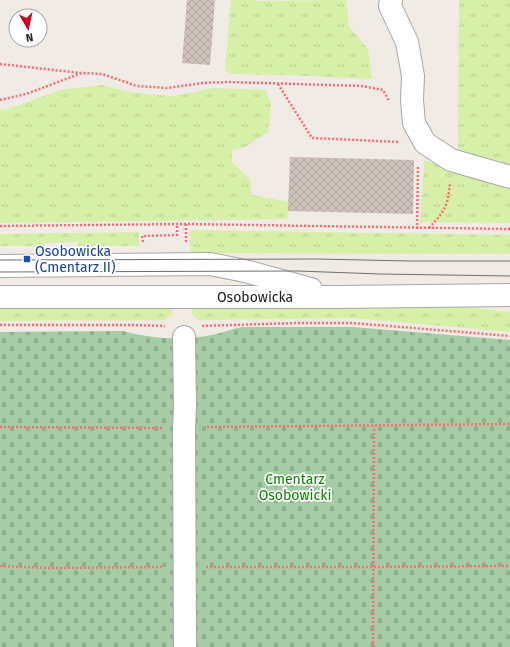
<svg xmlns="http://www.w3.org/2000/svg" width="510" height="647" font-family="'Fira Sans',sans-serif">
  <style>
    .grass { fill: url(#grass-tufts) }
    .cemetery { fill: url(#cemetery-stones) }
    .building { fill: url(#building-cross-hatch) }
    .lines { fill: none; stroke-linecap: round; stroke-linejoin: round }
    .minor-casing { stroke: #a7a7a7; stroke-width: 24 }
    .path { stroke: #ff6972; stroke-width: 2.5; stroke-dasharray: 2 2; stroke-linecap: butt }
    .minor { stroke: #fff; stroke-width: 22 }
    .tram { stroke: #6e6e6e; stroke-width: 1 }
    .transit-dot { fill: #1a4fb4; stroke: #fff; stroke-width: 1.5 }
    .labels { text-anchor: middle; stroke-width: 3.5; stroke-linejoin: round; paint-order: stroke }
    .transit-label { font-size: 14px; fill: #164399; stroke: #fff; text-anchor: start }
    .street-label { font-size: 14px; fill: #202020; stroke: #fff }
    .park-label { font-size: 14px; fill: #0c8502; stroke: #fff }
  </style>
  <defs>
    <pattern id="grass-tufts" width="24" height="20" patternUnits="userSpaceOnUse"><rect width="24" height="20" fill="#d7f0a7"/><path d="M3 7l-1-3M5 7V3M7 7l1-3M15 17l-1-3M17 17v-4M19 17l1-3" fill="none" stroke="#b8ce8f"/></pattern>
    <pattern id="cemetery-stones" width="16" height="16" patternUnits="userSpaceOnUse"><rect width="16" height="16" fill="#a5cca4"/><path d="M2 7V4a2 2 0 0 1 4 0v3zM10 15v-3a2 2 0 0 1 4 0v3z" fill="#8eaf8d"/></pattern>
    <pattern id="building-cross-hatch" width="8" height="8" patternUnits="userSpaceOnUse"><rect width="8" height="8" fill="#cec0bb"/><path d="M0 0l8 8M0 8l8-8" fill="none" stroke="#b1a5a0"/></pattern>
  </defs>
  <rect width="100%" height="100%" fill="#f1ebe5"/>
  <path class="grass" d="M231,0h25l1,1 89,-1 3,27 19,22 4,30 -87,-4 -53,-1 -7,-4z
    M459,0h51v169l-52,-14z
    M102,85l33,8 40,3 38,-8 53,2 5,14 -3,28 -23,15 -13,3v13l18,16 2,16 37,7 -1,17 -288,4v-114l5,1 55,-20z
    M424,160l86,25v38l-84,-1 -6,2z
    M190,230l320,5v19l-320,-1z
    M139,232v14h-61v-4l-34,1v3h-44v-12z
    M459,306l51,6v20l-158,-14 -154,2 -6,-6v-7z
    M172,307v8l-7,5 -165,1v-13z"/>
  <path class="cemetery" d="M242,327h111l157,13v307h-510v-315l123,-1c29,8 59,10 89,4 10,-2 20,-6 30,-8z"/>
  <path class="building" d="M187,0h28l-5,65 -28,-2z
    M290,157l124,3 -1,54 -125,-3z"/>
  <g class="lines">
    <g class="minor-casing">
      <g id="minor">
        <path d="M391,0l-1,6 17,36 6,34 -1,24 2,23 11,20 26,17 59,17"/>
        <path d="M0,266l210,-2 35,7 66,18"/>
        <path id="s1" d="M0,297h339l171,-2"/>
        <path d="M184,337l1,70 -1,21 1,219"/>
      </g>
    </g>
    <path class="path" d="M0,64l81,9
      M278,84l34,54 87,4
      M0,100l26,-6 56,-21 20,1 35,12 30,2 36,-5 25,-1 134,4 21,4 6,11
      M0,226l186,-2 324,5
      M429,228c16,-17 19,-22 21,-46
      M417,229l1,-64
      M185,241h1v-17
      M143,242l-1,-6 35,-1v-10
      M0,325h131l34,1
      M202,326l95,-3h55l158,13
      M0,427l162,1
      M207,427l303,-3
      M0,566l51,2 112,-1
      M206,567h167l137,-1
      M373,647l1,-221"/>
    <use href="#minor" class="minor"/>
    <path class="tram" d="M0,260l318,-1 91,2h101
      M0,272l298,-1 82,3 130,2"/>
  </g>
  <rect class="transit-dot" x="23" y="255" width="8" height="8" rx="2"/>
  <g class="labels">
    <g class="transit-label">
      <text x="35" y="256">Osobowicka<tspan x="35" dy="16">(Cmentarz II)</tspan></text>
    </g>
    <g class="street-label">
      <text dy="5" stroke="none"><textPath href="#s1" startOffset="255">Osobowicka</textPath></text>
    </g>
    <g class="park-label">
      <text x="295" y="484">Cmentarz<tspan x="295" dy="16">Osobowicki</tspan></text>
    </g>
  </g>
  <g transform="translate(28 28) rotate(171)"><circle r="19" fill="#ffffff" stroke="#a6a6a6"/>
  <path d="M0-3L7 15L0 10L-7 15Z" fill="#d00022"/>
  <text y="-6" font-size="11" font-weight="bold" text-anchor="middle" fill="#202020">N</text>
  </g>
</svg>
